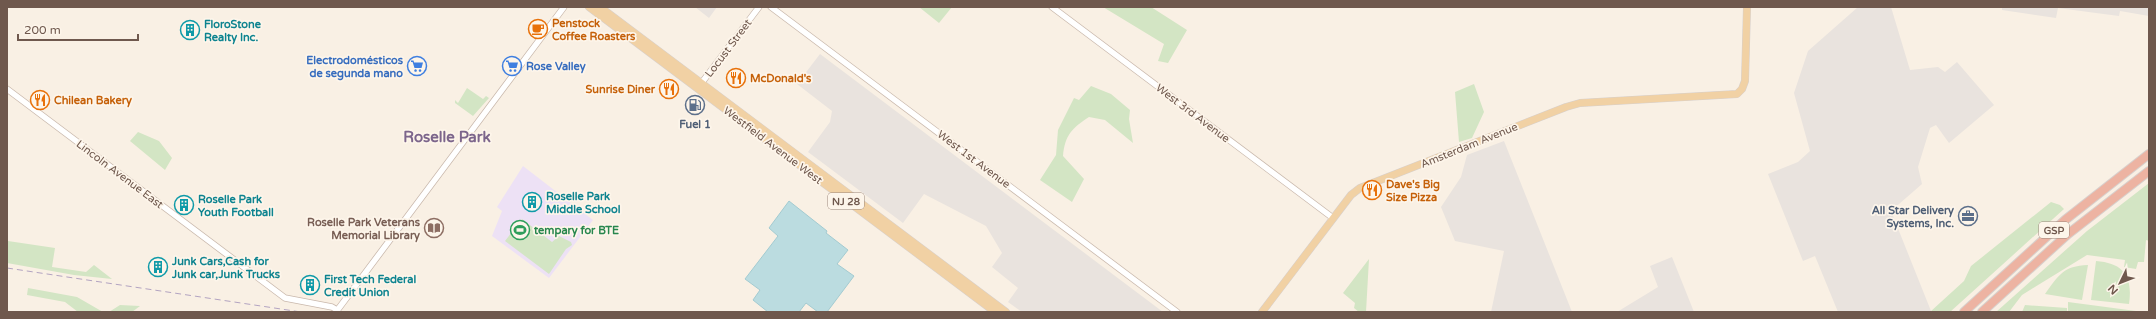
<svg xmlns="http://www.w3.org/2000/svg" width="2156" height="319" font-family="'Varela Round',sans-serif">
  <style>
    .industrial { fill: #e9e3de }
    .education { fill: #ede1f5 }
    .green { fill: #d3e5c4 }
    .water { fill: #bbdce0; stroke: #a3cbd1 }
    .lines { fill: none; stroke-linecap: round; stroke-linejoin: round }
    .minor-casing { stroke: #c9b8ac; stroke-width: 7 }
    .major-casing { stroke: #d7d0cd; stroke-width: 8 }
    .highway-casing { stroke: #d7d0cd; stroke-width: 10 }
    .minor { stroke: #fff; stroke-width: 5.5 }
    .major { stroke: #f1d1a4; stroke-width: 7 }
    .highway { stroke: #edb3a2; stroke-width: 8 }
    .rail { stroke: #b3a4c1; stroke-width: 1; stroke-dasharray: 6 4; stroke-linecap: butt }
    .labels { text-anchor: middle; stroke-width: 3.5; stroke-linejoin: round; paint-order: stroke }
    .shield { fill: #fdf5ea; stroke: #9a877c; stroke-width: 1 }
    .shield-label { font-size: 10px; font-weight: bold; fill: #6f584d }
    .food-label { font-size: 11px; font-weight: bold; fill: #c56008; stroke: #fdf5ea; text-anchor: start }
    .culture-label { font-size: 11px; font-weight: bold; fill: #0d838f; stroke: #fdf5ea; text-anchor: start }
    .street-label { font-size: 11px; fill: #6f584d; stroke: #fdf5ea }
    .shop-label { font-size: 11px; font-weight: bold; fill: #366cbe; stroke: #fdf5ea; text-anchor: end }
    .service-label { font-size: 11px; font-weight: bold; fill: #4e5e75; stroke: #fdf5ea }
    .education-label { font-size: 11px; font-weight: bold; fill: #785e54; stroke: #fdf5ea; text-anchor: end }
    .leisure-label { font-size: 11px; font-weight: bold; fill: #27864d; stroke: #fdf5ea; text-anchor: start }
    .district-label { font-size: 15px; font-weight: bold; fill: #7c658b; stroke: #fdf5ea }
  </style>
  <rect width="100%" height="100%" fill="#f9f0e4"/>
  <path class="industrial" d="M695,7h22l-8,11z
    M1858,7h33l19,63 28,-3 7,5 12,-10 37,43 -45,38 -13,-18 -6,3 -12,39 4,17 -31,27 40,100 -1,1h-92l-23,-56 -12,5 -35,-87 30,-12 12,-11 -16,-58 14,-42z
    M2002,7h147v9l-29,-5 -1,5 -61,-8 -2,10 -54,-8z
    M820,54l343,258h-141l-14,-10 10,-14 -26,-21 10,-14 -16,-27 -62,-32 -21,29 -95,-71 22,-30 2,-11 -35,-27z
    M1504,141l68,171h-81l13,-61 -49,-10 -14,-34 20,-30 6,-22z
    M1672,257l22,55h-77l41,-25 -8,-21z"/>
  <path class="education" d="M523,166l70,54 -44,58 -57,-42 10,-25 -5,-4z"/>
  <path class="green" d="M919,7h33l-13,16z
    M1103,7h48l36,23 -19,33 -10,-2 6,-17z
    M1474,84l10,28 -12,26 -13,4 -4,-50z
    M1091,86l20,8 19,16 -1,9 4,24 -28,-23 -16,-3c-17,11 -24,18 -26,39l21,23 -12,23 -32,-22 16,-25 2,-25 16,-32 5,2z
    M467,88l16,11 3,-3 3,2 -16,18 -18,-13v-3l3,3z
    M138,132l21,9 13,17 -7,12 -35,-29z
    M2149,183v58l-3,-1 -2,22h-6l-2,7 -12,-2 1,-7 -38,-5 -65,40 -13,17h-13l91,-81z
    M2051,202l9,3 4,4 -114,103h-20l34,-31 7,-15z
    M522,219l30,23 7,-6 12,6 1,3 -6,4 -17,25 -44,-33z
    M8,241l47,7 -3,19 34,5 8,-7 18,14 -38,-4 -67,-12z
    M1369,259l-3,53h-7l-5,-4 1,-5 -12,-10z
    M2096,261c28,2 37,16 33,43l-38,-4z
    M2088,265l-6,35 -37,-6c14,-19 18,-28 43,-29z
    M28,288l49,9 26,15h-25l-13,-10 -38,-7z
    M2068,302l68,9v1h-68z
    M120,305l20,1 -8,6h-23z
    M2025,305l42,3v4h-45z"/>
  <path class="water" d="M789,201l38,30 -1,2 22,17 -11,14 17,12 -27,36h-9l-12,-9 -7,9h-31l-15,-12 7,-10 -15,-11 33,-43 -9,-8z"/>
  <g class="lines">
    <g class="minor-casing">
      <path id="minor" d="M771,7l406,305
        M1052,7l281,211
        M700,85l59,-78
        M7,89l278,209 47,9 5,3
        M336,312l228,-305"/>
    </g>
    <g class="major-casing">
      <path id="major" d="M589,7l406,305
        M600,7l406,305
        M1262,312l89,-117 9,-7 206,-81 14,-4 157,-9 5,-5 3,-8 2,-74"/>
    </g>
    <g class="highway-casing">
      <path id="highway" d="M1964,312l101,-92 84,-66
        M1982,312l86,-78 81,-63"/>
    </g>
    <use href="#minor" class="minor"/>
    <use href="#major" class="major"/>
    <use href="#highway" class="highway"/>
    <path class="rail" d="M7,268l294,44"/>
  </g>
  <defs>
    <g id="cafe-ring" transform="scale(1)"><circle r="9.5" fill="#fdf5ea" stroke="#e8710a" stroke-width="1.5"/><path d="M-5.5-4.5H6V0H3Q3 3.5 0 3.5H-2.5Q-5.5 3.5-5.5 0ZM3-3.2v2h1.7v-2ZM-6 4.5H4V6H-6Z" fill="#e8710a"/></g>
    <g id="building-ring" transform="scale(1)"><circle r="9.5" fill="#fdf5ea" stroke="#0f9aa8" stroke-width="1.5"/><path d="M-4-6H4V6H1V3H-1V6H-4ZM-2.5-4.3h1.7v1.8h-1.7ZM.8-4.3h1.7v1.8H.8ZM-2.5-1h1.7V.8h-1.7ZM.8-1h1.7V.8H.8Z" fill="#0f9aa8"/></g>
    <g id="supermarket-ring" transform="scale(1)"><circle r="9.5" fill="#fdf5ea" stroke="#3f7fe0" stroke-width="1.5"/><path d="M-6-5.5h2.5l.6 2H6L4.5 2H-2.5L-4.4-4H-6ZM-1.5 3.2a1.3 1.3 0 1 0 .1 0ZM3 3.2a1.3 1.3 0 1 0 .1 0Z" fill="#3f7fe0"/></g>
    <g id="restaurant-ring" transform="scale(1)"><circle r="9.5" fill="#fdf5ea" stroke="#e8710a" stroke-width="1.5"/><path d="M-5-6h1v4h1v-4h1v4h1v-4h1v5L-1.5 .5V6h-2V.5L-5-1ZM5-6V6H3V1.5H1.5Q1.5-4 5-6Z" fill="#e8710a"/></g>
    <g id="fuel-ring" transform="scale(1)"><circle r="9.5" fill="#fdf5ea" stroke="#5c6f8a" stroke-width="1.5"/><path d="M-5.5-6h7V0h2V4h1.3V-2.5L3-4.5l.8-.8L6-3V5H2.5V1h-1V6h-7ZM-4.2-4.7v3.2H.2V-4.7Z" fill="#5c6f8a"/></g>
    <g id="office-ring" transform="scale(1)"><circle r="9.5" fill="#fdf5ea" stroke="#5c6f8a" stroke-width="1.5"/><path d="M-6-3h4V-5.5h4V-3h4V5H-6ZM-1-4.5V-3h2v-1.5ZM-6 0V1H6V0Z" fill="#5c6f8a"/></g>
    <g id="library-ring" transform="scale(1)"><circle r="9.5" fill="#fdf5ea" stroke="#8d6e63" stroke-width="1.5"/><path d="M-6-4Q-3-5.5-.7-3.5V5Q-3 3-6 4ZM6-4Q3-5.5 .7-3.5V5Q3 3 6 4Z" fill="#8d6e63"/></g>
    <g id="stadium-ring" transform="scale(1)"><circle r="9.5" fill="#fdf5ea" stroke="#2e9e5b" stroke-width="1.5"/><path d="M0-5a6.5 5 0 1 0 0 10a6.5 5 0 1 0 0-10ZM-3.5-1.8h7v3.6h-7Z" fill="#2e9e5b"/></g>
  </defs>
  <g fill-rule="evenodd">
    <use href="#cafe-ring" x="538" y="29"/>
    <use href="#building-ring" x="190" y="30"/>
    <use href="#supermarket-ring" x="417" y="66"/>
    <use href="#supermarket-ring" x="512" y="66"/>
    <use href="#restaurant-ring" x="736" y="78"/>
    <use href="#restaurant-ring" x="669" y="89"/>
    <use href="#restaurant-ring" x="40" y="100"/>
    <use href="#fuel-ring" x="695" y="105"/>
    <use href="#restaurant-ring" x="1372" y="190"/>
    <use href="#building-ring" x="532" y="202"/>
    <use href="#building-ring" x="184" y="205"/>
    <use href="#office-ring" x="1968" y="216"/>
    <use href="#library-ring" x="434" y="228"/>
    <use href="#stadium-ring" x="520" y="230"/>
    <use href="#building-ring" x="158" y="267"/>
    <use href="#building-ring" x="310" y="285"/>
  </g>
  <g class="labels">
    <g class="shield">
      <rect x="828" y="193" width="36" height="16" rx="3"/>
      <rect x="2039" y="222" width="30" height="16" rx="3"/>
    </g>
    <g class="shield-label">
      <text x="846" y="205">NJ 28</text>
      <text x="2054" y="234">GSP</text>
    </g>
    <g class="food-label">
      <text x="552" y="27">Penstock<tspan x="552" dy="13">Coffee Roasters</tspan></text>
      <text x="750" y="82">McDonald's</text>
      <text x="655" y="93" text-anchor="end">Sunrise Diner</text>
      <text x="54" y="104">Chilean Bakery</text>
      <text x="1386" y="188">Dave's Big<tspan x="1386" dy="13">Size Pizza</tspan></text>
    </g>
    <g class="culture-label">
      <text x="204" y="28">FloroStone<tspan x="204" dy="13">Realty Inc.</tspan></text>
      <text x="546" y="200">Roselle Park<tspan x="546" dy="13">Middle School</tspan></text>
      <text x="198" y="203">Roselle Park<tspan x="198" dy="13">Youth Football</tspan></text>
      <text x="172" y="265">Junk Cars,Cash for<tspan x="172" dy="13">Junk car,Junk Trucks</tspan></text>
      <text x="324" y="283">First Tech Federal<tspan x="324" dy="13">Credit Union</tspan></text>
    </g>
    <g class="street-label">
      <text transform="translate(728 48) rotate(-53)" y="4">Locust Street</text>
      <text transform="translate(1193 113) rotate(37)" y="4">West 3rd Avenue</text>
      <text transform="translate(773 145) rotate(37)" y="4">Westfield Avenue West</text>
      <text transform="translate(1469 145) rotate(-22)" y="4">Amsterdam Avenue</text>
      <text transform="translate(974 159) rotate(37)" y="4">West 1st Avenue</text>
      <text transform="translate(120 174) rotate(37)" y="4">Lincoln Avenue East</text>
    </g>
    <g class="shop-label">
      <text x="403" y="64">Electrodomésticos<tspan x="403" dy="13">de segunda mano</tspan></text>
      <text x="526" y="70" text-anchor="start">Rose Valley</text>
    </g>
    <g class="service-label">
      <text x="695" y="128">Fuel 1</text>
      <text x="1954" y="214" text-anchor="end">All Star Delivery<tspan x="1954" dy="13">Systems, Inc.</tspan></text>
    </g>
    <g class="education-label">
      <text x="420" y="226">Roselle Park Veterans<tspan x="420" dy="13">Memorial Library</tspan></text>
    </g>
    <g class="leisure-label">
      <text x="534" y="234">tempary for BTE</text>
    </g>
    <g class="district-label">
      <text x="447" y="142">Roselle Park</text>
    </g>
  </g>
  <rect width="2156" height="319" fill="none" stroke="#6f584d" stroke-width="16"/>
  <g transform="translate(2120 283) rotate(227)" stroke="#fdf5ea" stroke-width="3" paint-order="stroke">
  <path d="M0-3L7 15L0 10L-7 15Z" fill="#6f584d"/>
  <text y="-6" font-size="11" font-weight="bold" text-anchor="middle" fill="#6f584d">N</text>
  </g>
  <path d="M18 34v6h120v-6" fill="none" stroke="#6f584d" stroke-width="2"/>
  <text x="24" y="34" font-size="12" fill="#6f584d" stroke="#fdf5ea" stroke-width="3" paint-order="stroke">200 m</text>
</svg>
